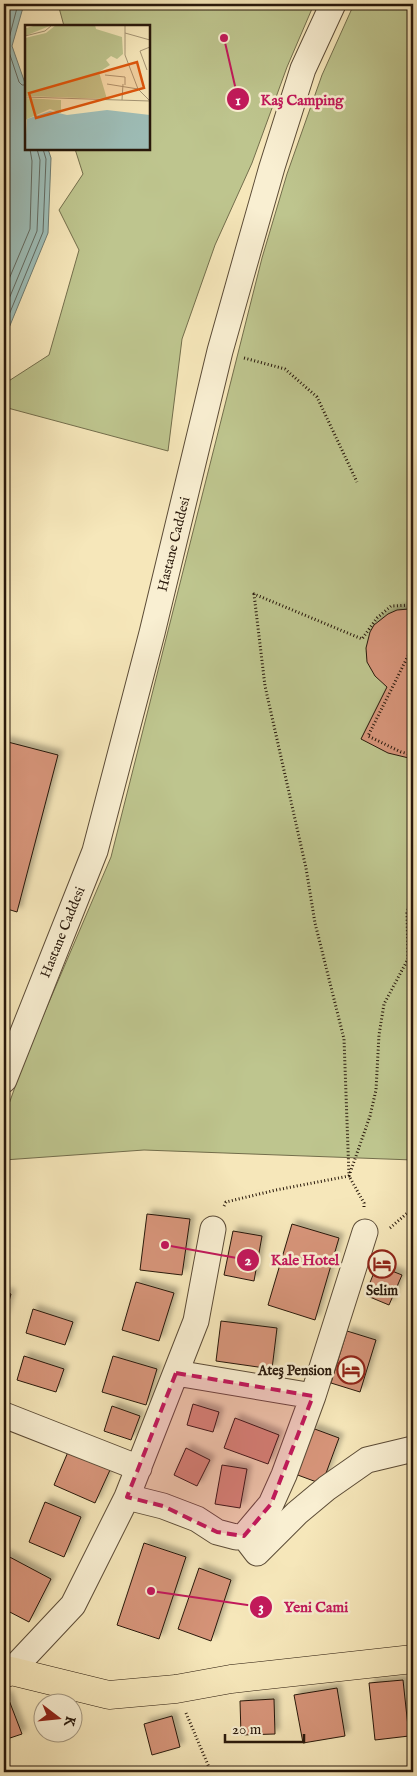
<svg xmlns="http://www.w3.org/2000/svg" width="417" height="1776" font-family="'IM FELL English',serif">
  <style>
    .green { fill: #bec58e; stroke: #736e4c }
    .water { fill: #9ebeb8; stroke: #6f7c73 }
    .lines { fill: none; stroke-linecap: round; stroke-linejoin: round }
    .shore { stroke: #636b62; stroke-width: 1 }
    .building { fill: #d69479; stroke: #28180b; filter: url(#shadow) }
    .minor-casing { stroke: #5c4c37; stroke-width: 27 }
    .major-casing { stroke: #28180b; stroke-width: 29 }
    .path { stroke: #28180b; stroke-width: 3; stroke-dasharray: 1 2.5; stroke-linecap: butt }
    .minor { stroke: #f9efd2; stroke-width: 25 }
    .major { stroke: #f6e7ba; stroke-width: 28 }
    .marked { fill: #c2185b; fill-opacity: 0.2; stroke: #c2185b; stroke-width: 4; stroke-dasharray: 10 6; stroke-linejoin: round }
    .labels { text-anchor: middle; stroke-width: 5; stroke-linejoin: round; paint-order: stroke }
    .street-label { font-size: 14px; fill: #28180b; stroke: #f9efd2 }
    .poi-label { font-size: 14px; font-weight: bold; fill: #28180b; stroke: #f9efd2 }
    .inset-road { fill: none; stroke: #a49474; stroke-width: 1 }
    .view { fill: #de560c; fill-opacity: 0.15; stroke: #de560c; stroke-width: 2.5 }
    .inset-edge { fill: none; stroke: #28180b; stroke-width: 2.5 }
    .leader { fill: none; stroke: #c2185b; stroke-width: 2 }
    .callout-dot { fill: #c2185b; stroke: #f9efd2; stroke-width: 2 }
    .mark-label { font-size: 15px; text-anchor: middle; font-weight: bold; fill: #fff }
    .callout-label { font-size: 15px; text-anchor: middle; font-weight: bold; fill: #c2185b; stroke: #f9efd2; stroke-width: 5; stroke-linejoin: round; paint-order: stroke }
  </style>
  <defs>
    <filter id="shadow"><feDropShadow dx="4.5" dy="-4.5" stdDeviation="2.5" flood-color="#0004"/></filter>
  </defs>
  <rect width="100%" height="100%" fill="#f6e7ba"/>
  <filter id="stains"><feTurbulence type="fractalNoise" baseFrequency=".004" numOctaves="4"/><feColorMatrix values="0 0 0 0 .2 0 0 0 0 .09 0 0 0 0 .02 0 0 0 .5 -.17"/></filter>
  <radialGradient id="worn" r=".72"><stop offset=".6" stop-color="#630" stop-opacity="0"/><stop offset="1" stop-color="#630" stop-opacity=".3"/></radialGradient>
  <path class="green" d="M58,4h256l-27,63 -35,96 -37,82 -33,94 -14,112 -164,-44v-23l45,-29 30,-105 -20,-40 24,-36 -8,-25h74v-123h-85z
    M354,4h59v1156l-269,-10 -140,10v-42l22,-62 85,-199 151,-599 25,-84 35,-99z"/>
  <path class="water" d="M4,4h20l-12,42 14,40v63h22l3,9 -3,75 -44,107z"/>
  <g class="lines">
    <path class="shore" d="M18,4l-11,42 12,36 3,3h4
      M4,291l26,-62 2,-68 -2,-12
      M4,311l33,-80 3,-71 -3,-11
      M4,327l39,-95 3,-73 -3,-10"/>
  </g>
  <path class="building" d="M409,609l4,1v149l-25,-6 -27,-14 26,-52 -12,-11 -8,-14 -1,-14 4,-16 4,-7 14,-11 9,-4z
    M4,741l54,14 -41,157 -13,-4z
    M147,1214l43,5 -8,56 -42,-5z
    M292,1224l47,14 -24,82 -47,-15z
    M233,1231l29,5 -8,45 -30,-6z
    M377,1265l25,10 -13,30 -24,-10z
    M136,1282l38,11 -15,48 -37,-11z
    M4,1292l7,2 -7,25z
    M33,1309l40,13 -8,23 -39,-12z
    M221,1321l56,7 -5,41 -56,-8z
    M347,1331l29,9 -16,52 -29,-9z
    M24,1356l40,13 -8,23 -39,-12z
    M113,1356l44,13 -11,36 -44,-13z
    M193,1404l26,8 -6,20 -26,-7z
    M112,1406l28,10 -9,24 -27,-9z
    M235,1418l44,17 -11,29 -44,-16z
    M312,1428l27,10 -17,46 -27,-10z
    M186,1448l24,12 -13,26 -23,-11z
    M68,1452l42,18 -15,33 -41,-18z
    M222,1465l25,4 -7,39 -25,-4z
    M45,1502l36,15 -17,40 -35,-15z
    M144,1543l42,14 -27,82 -42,-14z
    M4,1554l47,25 -22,43 -25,-13z
    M199,1568l32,12 -20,61 -33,-12z
    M403,1680l6,56 -34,4 -6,-57z
    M337,1688l8,48 -42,7 -9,-48z
    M7,1695l15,39 -18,6v-44z
    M274,1699l1,35 -34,1 -1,-34z
    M172,1716l8,31 -28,8 -8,-31z"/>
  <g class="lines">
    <g class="minor-casing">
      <path id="minor" d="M4,1080l91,-229 57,-218 68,-282 27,-96 25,-88 31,-98 30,-65
        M176,1373l137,23
        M4,1415l135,53
        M127,1497l36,9 34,13 20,13 19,5 8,-1 27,-32 13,-29 29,-79 52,-164
        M244,1536l13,17 40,-40 30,-25 40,-28 46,-11
        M11,1671l62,-66 54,-108 69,-176 17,-92"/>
    </g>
    <g class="major-casing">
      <path id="major" d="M4,1674l7,-3 98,24 67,-6 55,-10 182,-20"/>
    </g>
    <path class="path" d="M244,358l41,11 32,28 40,85
      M413,646l-45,90 33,16 12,3
      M224,1206l2,-4 50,-12 73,-14 -5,-137 -29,-116 -9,-55 -41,-182 -11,-92 108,45 15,-21 14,-12 22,-1
      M364,1207v-4l-15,-27 21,-60 6,-26 3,-55 5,-31 24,-45 -1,-46 6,-20
      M390,1228l23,-20
      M186,1713l25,59"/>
    <use href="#minor" class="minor"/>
    <use href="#major" class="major"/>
  </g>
  <path class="marked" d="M176,1373l137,23 -42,108 -27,32 -27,-4 -54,-26 -36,-9z"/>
  <defs>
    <g id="hotel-ring" transform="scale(1.4375)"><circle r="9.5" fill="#f9efd2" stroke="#8f2418" stroke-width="1.5"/><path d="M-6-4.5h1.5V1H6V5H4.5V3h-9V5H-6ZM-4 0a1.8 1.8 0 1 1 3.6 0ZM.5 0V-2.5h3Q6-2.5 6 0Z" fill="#8f2418"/></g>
  </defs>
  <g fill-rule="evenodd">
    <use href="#hotel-ring" x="382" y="1264"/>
    <use href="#hotel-ring" x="351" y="1370"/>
  </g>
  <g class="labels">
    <g class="street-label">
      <text transform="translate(173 544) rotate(-76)" y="5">Hastane Caddesi</text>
      <text transform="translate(62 932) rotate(-68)" y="5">Hastane Caddesi</text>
    </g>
    <g class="poi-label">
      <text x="382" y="1295">Selim</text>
      <text x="332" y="1375" text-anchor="end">Ateş Pension</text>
    </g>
  </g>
  <g transform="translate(25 25)">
    <rect width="125" height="125" fill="#f6e7ba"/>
    <path d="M12,0h15l-27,11 1,-8zM31,0h39l1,4 26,8 1,17 -6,5 -6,-3 -5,4 4,5 -11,7 8,27 -82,-3v-58l21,-5zM0,73l36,2v13l-11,-4 -25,11z" fill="#bec58e"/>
    <path d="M82,85l43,5v35h-125l2,-31 23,-8 17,4z" fill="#9ebeb8"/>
    <path class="inset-road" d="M100,0v30l13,34 12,12M100,8l25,7M0,11l20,-5 7,-6M122,45l-7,-19 10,-4M80,50l20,2v8M82,59l31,5M0,72l125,4M97,75l1,-16"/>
    <path class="view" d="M112,37l7,26 -108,30 -7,-25z"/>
    <rect width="125" height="125" class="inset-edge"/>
  </g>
  <path class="leader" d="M224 38L238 99M165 1245L248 1260M151 1591L261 1607"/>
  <g class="callout-dot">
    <circle cx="224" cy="38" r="5"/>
    <circle cx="165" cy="1245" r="5"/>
    <circle cx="151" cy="1591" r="5"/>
    <circle cx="238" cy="99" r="12"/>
    <circle cx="248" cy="1260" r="12"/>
    <circle cx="261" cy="1607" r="12"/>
  </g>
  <g class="mark-label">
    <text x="238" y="105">1</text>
    <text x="248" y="1265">2</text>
    <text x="261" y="1612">3</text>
  </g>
  <g class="callout-label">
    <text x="302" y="105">Kaş Camping</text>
    <text x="305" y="1265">Kale Hotel</text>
    <text x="316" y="1612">Yeni Cami</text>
  </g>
  <rect width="417" height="1776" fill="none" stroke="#f6e7ba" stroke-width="20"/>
  <rect x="5" y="5" width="407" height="1766" fill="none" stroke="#28180b" stroke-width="2.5"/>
  <rect x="10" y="10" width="397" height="1756" fill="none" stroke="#28180b"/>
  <g transform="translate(58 1718) rotate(106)"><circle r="24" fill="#f9efd2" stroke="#a59982"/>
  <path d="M0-4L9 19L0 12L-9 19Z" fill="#8f2418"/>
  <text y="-8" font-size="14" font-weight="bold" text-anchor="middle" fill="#28180b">K</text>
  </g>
  <path d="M225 1734v8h79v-8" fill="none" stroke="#28180b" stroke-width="2.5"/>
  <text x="232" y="1734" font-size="15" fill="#28180b" stroke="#f9efd2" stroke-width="4" paint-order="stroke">20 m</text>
  <rect width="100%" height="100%" filter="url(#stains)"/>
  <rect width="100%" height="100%" fill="url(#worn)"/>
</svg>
